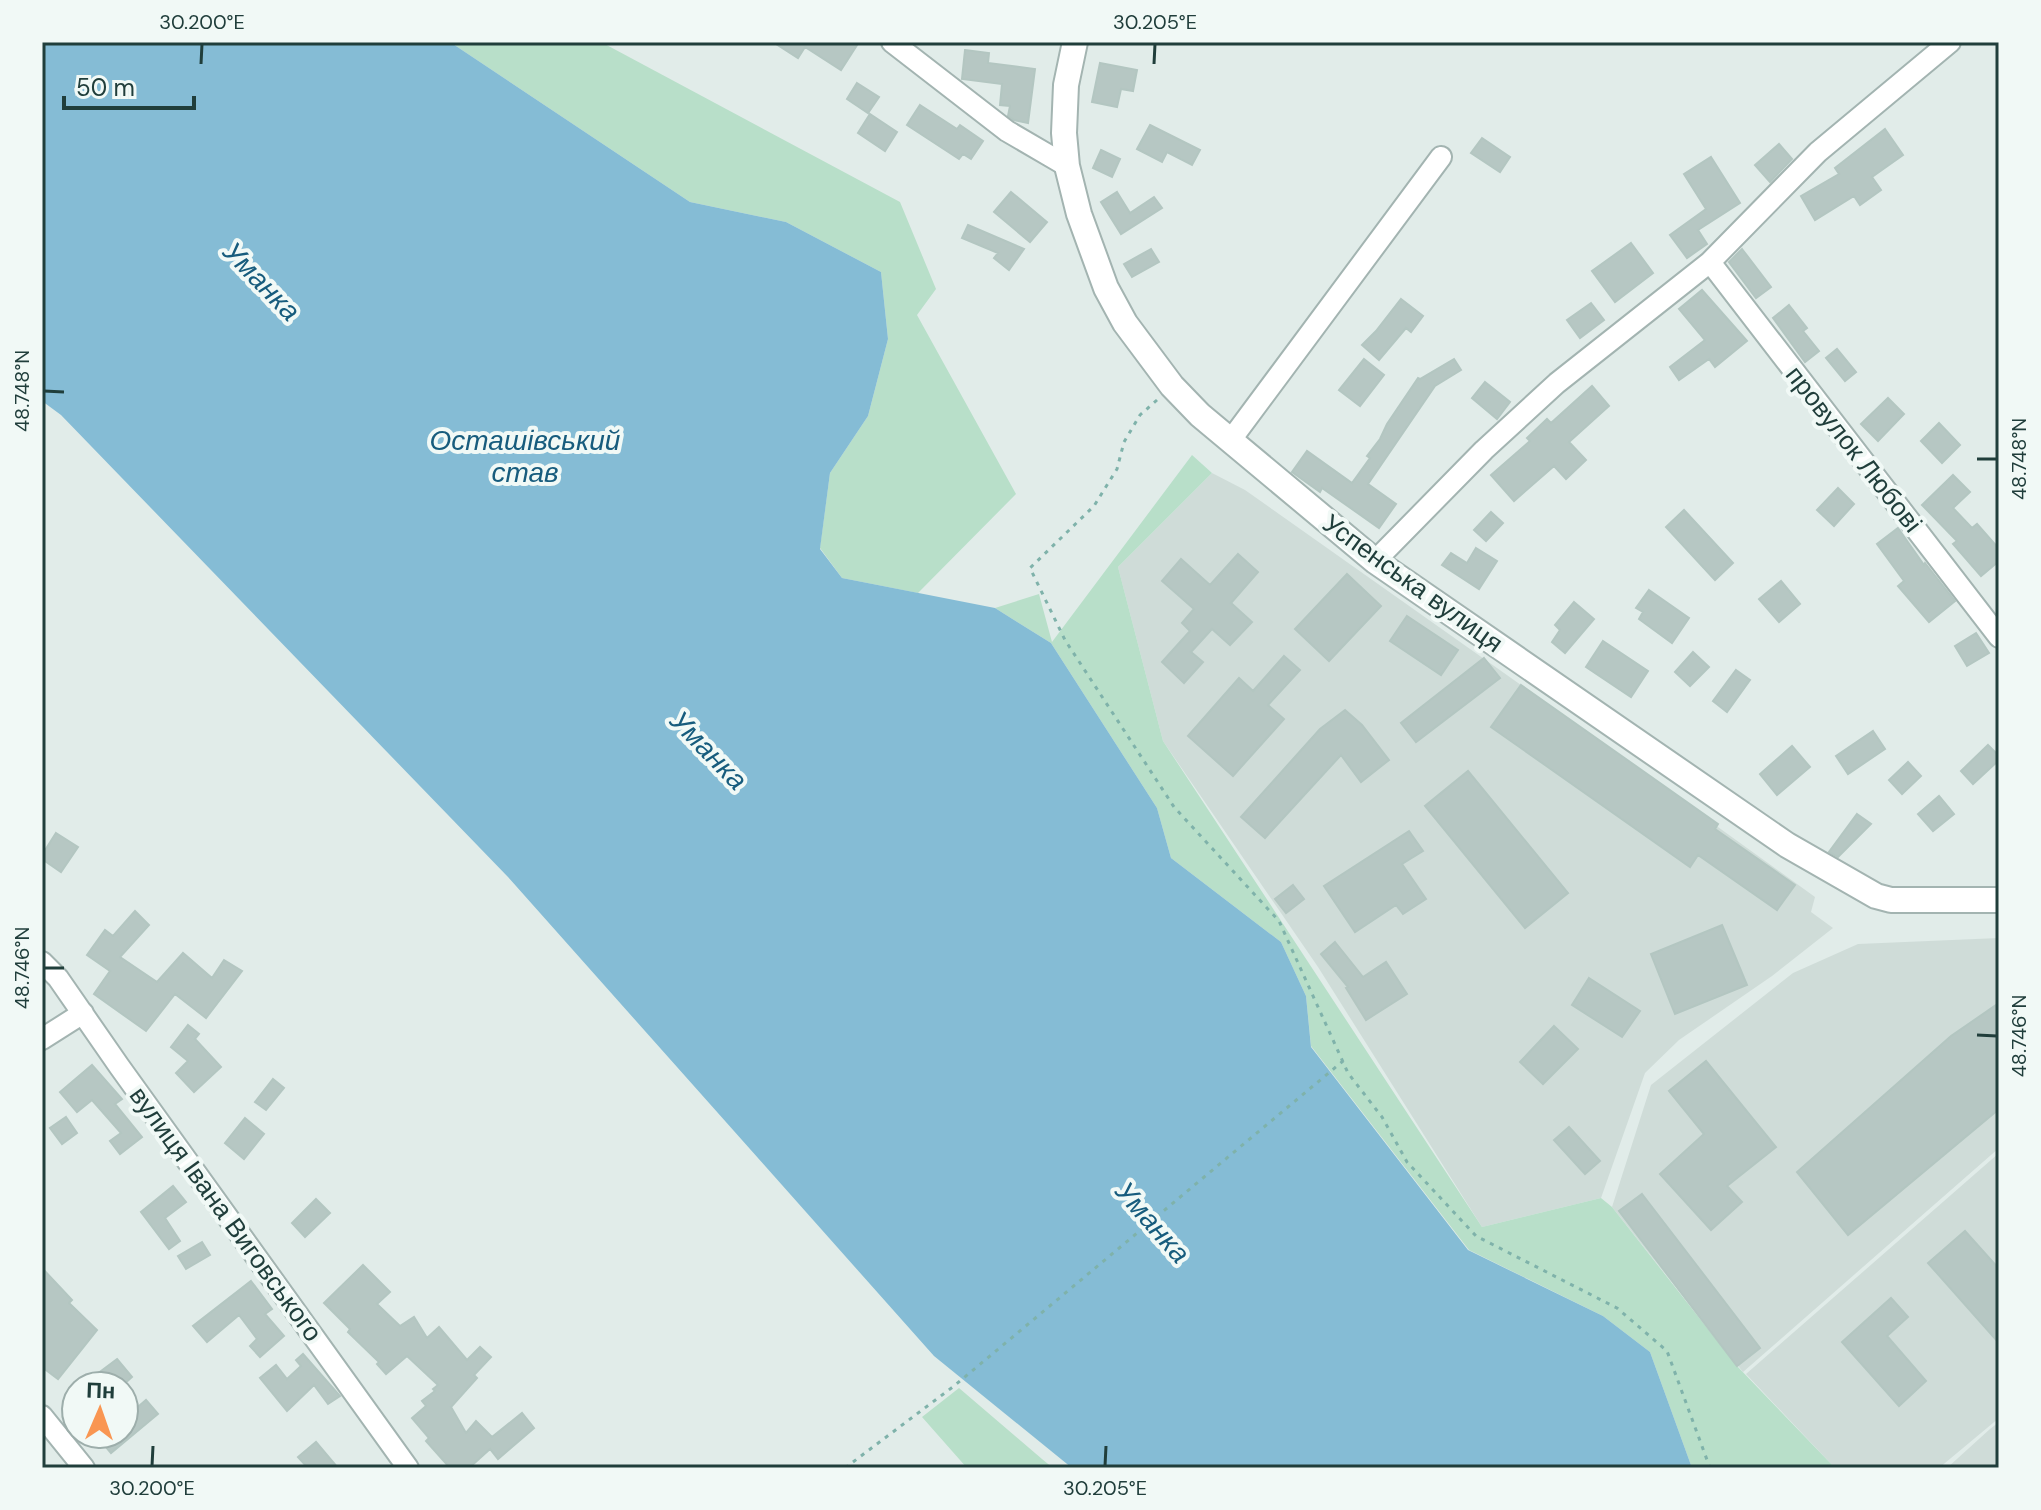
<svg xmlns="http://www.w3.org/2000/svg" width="2041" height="1510" font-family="'DM Sans',sans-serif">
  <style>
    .built { fill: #cfdcd8 }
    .green { fill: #b8dfc9 }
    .water { fill: #85bcd5 }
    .building { fill: #b6c7c3; stroke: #b3c6c1; stroke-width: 2 }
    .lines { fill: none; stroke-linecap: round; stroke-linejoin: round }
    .minor-casing { stroke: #a3b4b1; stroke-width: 24 }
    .tertiary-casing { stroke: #a3b4b1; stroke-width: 28 }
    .path { stroke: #7fb2aa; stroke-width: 3; stroke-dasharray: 4 6; stroke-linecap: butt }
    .minor { stroke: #fff; stroke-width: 20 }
    .tertiary { stroke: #fff; stroke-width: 24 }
    .ticks { fill: none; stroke: #203e3b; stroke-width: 3 }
    .labels { text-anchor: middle; stroke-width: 8; stroke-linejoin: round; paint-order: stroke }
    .street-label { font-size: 26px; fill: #203e3b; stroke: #f1f9f6 }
    .water-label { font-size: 28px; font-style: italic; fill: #175c7d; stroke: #f1f9f6 }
    .neatline { fill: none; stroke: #203e3b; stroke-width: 3 }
    .ticks-label { font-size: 20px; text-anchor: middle; fill: #203e3b }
  </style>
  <rect width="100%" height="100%" fill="#e1ece9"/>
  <path class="built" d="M1212,473l33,17 276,195 294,212 -4,15 22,16 -61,48 -93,64 -34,33 -44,125 -119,29 -164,-260 -155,-226 -45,-174z
    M1999,938v210l-256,224 -131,-165 39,-122 142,-112 65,-29z
    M1999,1153v265l-60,50h-104l-89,-94z
    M1999,1422v46h-52l43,-39z"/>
  <path class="green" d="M450,42h151l299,160 36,87 -19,26 99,179 -98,99 -76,-15 -22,-30 10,-75 38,-57 20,-77 -7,-67 -95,-50 -96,-20z
    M1192,455l20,18 -94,94 45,174 319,486 119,-29 11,9 125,159 98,102h-143l-42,-116 -47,-36 -134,-66 -158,-204 -5,-50 -25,-54 -110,-84 -14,-50 -106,-165 -56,-35 44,-14 13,48z
    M959,1388l83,71 11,9h-86l-45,-51z"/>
  <path class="water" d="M42,42h408l240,160 96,20 95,50 7,67 -20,77 -38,57 -10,76 22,29 153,30 56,35 106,165 14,50 110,84 25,54 5,51 157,203 135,66 47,36 42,116h-620l-138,-112 -426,-479 -447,-462 -19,-14z"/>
  <path class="building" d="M773,42h86l-18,28 -36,-23 -7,11z
    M965,50l24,3 -1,10 47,6 -7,54 -14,-3 -6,-4 2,-10 -10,-1 2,-21 -40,-5z
    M1100,63l37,7 -4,21 -12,-2 -4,18 -25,-5z
    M857,83l22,14 -11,16 -21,-14z
    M920,105l37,24 3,-4 23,16 -12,18 -8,-5 -4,5 -52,-34z
    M870,114l27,18 -12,19 -27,-18z
    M1150,125l50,25 -8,15 -25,-13 -5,10 -25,-13z
    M1885,129l18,26 -31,22 9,13 -21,15 -6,-9 -39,24 -14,-24 38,-22 -4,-6z
    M1482,138l28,19 -10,15 -29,-19z
    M1779,144l13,15 -22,23 -15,-17z
    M1101,150l19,9 -8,18 -19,-9z
    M1711,157l29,46 -42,27 9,14 -20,14 -17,-23 36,-26 -22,-35z
    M1011,192l36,30 -17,20 -36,-30z
    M1117,192l13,21 24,-16 8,11 -41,26 -20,-32z
    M968,225l56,24 -15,21 -15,-12 4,-5 -36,-15z
    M1631,243l22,30 -38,29 -23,-31z
    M1151,249l8,13 -27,15 -8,-13z
    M1742,249l29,38 -15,11 -27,-36z
    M1702,290l45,51 -32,26 -6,-8 -30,21 -9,-13 35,-27 -26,-31z
    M1401,299l22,17 -12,16 -5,-4 -27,32 -17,-15 14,-14z
    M1591,303l13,17 -24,18 -13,-18z
    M1789,305l18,23 -4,3 16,20 -14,11 -32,-44z
    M1837,349l19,23 -11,9 -19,-23z
    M1364,359l20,16 -24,31 -21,-16z
    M1454,359l7,11 -26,16 -67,98 28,20 -17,24 -57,-40 -2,4 -28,-20 15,-21 45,32 18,-25 -3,-2 13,-17 7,-15 31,-46 2,1z
    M1485,382l25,20 -13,17 -25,-21z
    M1592,386l17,20 -40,36 17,18 -20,19 -12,-13 -40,35 -23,-26 39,-34 -3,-3 20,-19 4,4z
    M1888,398l16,16 -26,27 -17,-17z
    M1939,423l21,22 -18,18 -21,-22z
    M1953,475l17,17 -17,16 19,20 5,-4 22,25v12l-18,15 -28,-32 4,-3 -35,-36z
    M1838,488l16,16 -20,22 -17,-16z
    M1684,510l49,53 -18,17 -49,-53z
    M1491,512l12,11 -17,18 -12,-11z
    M1898,528l26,37 1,-2 30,38 -26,21 -31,-36 6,-5 -27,-37z
    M1476,548l21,13 -18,28 -37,-24 9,-12 16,10z
    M1238,554l20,18 -27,31 21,19 -22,23 -18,-16 -21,23 12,10 -19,21 -22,-21 28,-31 -8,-8 12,-14 -32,-28 19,-22 29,26z
    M1347,574l34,32 -52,55 -34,-32z
    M1781,581l19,23 -21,18 -20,-23z
    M1649,590l40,28 -17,25 -33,-24 4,-7 -7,-4z
    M1574,602l20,17 -29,34 -13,-11 8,-12 -5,-5z
    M1407,616l51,34 -17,25 -51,-34z
    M1976,633l13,20 -22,13 -12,-20z
    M1603,641l45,30 -17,26 -45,-30z
    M1693,652l16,15 -19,19 -15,-14z
    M1284,656l16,14 -32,35 16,14 -51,57 -45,-40 51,-58 14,13z
    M1484,658l16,20 -84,64 -15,-19z
    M1736,670l14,10 -23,32 -14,-11z
    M1521,685l197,139 -3,5 80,56 -18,25 -79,-55 -8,12 -199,-140z
    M1345,710l17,15 27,35 -28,22 -20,-27 -76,83 -24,-21 79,-88z
    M1873,731l12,18 -37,25 -12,-18z
    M1988,745l11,11v4l-26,24 -12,-13z
    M1792,746l18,21 -33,28 -17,-21z
    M1908,762l13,14 -19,18 -13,-14z
    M1468,771l100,122 -43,35 -100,-122z
    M1939,796l15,18 -21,17 -15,-17z
    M1857,814l14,10 -33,33 -9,-5z
    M1409,831l14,20 -21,13 24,35 -23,15 -7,-9 -41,27 -31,-46z
    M56,833l22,14 -17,25 -19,-13v-4z
    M1293,885l11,14 -18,14 -11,-14z
    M135,911l14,14 -29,32 37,25 26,-29 29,25 12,-18 18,11 -36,47 -31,-24 -29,37 -52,-37 16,-23 -23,-16 18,-25 8,6z
    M1722,925l25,60 -72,29 -24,-60z
    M1335,942l28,35 23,-15 21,32 -41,26 -20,-32 2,-1 -27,-33z
    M1589,978l51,33 -18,26 -50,-32z
    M1999,1003v106l-151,126 -51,-63 154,-136z
    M188,1025l11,9 -4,5 26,28 -27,25 -18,-19 12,-12 -17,-14z
    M1554,1026l24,23 -35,35 -23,-22z
    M1706,1061l70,86 -49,39 15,16 -31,28 -51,-56 44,-40 -35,-43z
    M92,1065l30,34 -7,5 27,33 -22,17 -10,-13 11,-8 -29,-33 -15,12 -17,-20z
    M273,1079l11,9 -18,22 -11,-8z
    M66,1117l11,16 -15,11 -12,-16z
    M245,1118l19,16 -20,25 -19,-16z
    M1569,1127l31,34 -15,13 -31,-34z
    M173,1186l13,16 -21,16 15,23 -11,8 -28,-37z
    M1642,1194l118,154 -23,18 -118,-155z
    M316,1199l14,14 -25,24 -13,-14z
    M1965,1231l34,38v74l-71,-80z
    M202,1242l8,13 -24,14 -8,-13z
    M363,1265l27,27 -13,12 23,22 14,-9 13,21 12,-11 28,33 13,-13 11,10 -17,18 3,3 -26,29 15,26 10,-12 16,16 30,-24 12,15 -36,31 -8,-10 -21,19h-19l-24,-27 3,-3 -17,-20 14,-12 -4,-5 13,-10 -2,-2 5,-4 -31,-29 -21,18 -9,-10 2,-2 -31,-30 2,-3 -26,-26z
    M42,1268l30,32 -3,3 28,27 -39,49 -16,-12z
    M251,1281l21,28 -7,5 19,22 -24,21 -10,-11 7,-7 -18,-24 -32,27 -14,-16z
    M1891,1298l17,19 -21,19 39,45 -27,25 -57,-64z
    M303,1354l37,42 -12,8 -14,-19 -27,26 -27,-33 16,-13 11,14 14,-13 -5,-6z
    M117,1359l15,18 -10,9h-41z
    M146,1400l12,14 -47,39 -16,-19h29v-15z
    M316,1442l22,26h-30l-10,-11z"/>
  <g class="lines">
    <g class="minor-casing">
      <path id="minor" d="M892,42l115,89 60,35
        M1950,42l-132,110 -108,110 289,375
        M1230,441l211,-284
        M1375,561l109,-111 73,-67 153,-121
        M42,962l16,16 61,88 289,402
        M42,1039l41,-26
        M42,1416l42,52"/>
    </g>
    <g class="tertiary-casing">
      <path id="tertiary" d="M1075,42l-9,43 -2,48 3,33 12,48 27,74 19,35 47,63 28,29 175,146 412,284 89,51 15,4h108"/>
    </g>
    <path class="path" d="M1157,400l-17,15 -16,27 -7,27 -23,37 -64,62 35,72 109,167 105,114 69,152 34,44 25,45 69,74 141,72 50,43 43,117
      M845,1468l109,-82 389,-325"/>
    <use href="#minor" class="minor"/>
    <use href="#tertiary" class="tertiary"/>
  </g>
  <path class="ticks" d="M201,64l1,-20M1154,64l1,-20M44,391l20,1M1977,459h20M44,968h20M1977,1035l20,1M152,1466l1,-20M1105,1466l1,-20"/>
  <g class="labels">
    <g class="street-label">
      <text transform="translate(1854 449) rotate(52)" y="9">провулок Любові</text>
      <text transform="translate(1413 583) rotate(36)" y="9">Успенська вулиця</text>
      <text transform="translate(226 1214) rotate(54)" y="9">вулиця Івана Виговського</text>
    </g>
    <g class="water-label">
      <text transform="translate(262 281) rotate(46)" y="10">Уманка</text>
      <text x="525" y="450">Осташівський<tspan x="525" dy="32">став</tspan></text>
      <text transform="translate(709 750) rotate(46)" y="10">Уманка</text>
      <text transform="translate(1153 1222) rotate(49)" y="10">Уманка</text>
    </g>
  </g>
  <rect width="2041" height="1510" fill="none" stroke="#f1f9f6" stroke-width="88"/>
  <g transform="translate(100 1410) rotate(2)"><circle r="38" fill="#f1f9f6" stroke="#9daeab" stroke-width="2"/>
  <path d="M0-6L14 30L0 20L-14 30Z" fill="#f99652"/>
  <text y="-12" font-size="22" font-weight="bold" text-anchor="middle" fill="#203e3b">Пн</text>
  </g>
  <path d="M64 96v12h130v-12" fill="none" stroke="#203e3b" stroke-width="4"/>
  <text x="76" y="96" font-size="24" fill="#203e3b" stroke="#f1f9f6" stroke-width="6" paint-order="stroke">50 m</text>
  <rect x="44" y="44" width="1953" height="1422" class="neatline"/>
  <g class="ticks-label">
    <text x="202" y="29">30.200°E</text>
    <text x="1155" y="29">30.205°E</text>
    <text transform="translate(22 391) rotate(-90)" y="7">48.748°N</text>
    <text transform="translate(2019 459) rotate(-90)" y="7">48.748°N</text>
    <text transform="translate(22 968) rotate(-90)" y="7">48.746°N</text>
    <text transform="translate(2019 1036) rotate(-90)" y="7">48.746°N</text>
    <text x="152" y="1495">30.200°E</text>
    <text x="1105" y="1495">30.205°E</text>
  </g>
</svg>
